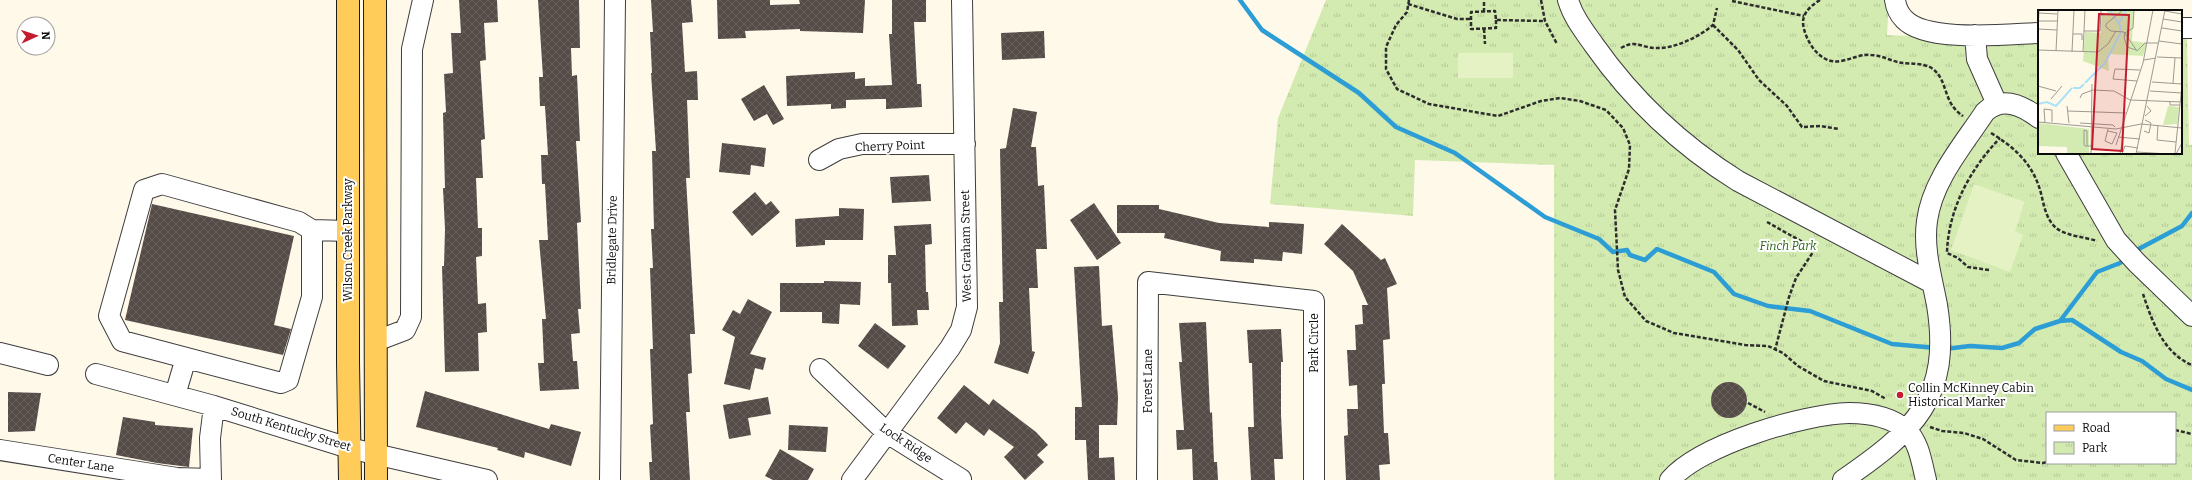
<svg xmlns="http://www.w3.org/2000/svg" width="2192" height="480" font-family="Bitter,serif">
  <style>
    .park { fill: url(#park-tufts); fill-rule: evenodd }
    .pitch { fill: #e5f2c4 }
    .lines { fill: none; stroke-linecap: round; stroke-linejoin: round }
    .stream { stroke: #2d9ed5; stroke-width: 4.5 }
    .building { fill: url(#building-cross-hatch) }
    .minor-casing { stroke: #3e3e3e; stroke-width: 22 }
    .major-casing { stroke: #1c1c1c; stroke-width: 24 }
    .path { stroke: #2d2d2d; stroke-width: 2.5; stroke-dasharray: 4 2; stroke-linecap: butt }
    .minor { stroke: #fff; stroke-width: 20 }
    .major { stroke: #ffcc5a; stroke-width: 22 }
    .poi-dot { fill: #c31c2f; stroke: #fff; stroke-width: 1.5 }
    .labels { text-anchor: middle; stroke-width: 4; stroke-linejoin: round; paint-order: stroke }
    .street-label { font-size: 12px; fill: #0b0b0b; stroke: #fff }
    .park-label { font-size: 12px; font-style: italic; fill: #2e6619; stroke: #fff }
    .poi-label { font-size: 12px; fill: #0b0b0b; stroke: #fff; text-anchor: start }
    .inset-river { fill: none; stroke: #abe2fa; stroke-width: 2 }
    .inset-road { fill: none; stroke: #9d9a91; stroke-width: 1 }
    .view { fill: #c31c2f; fill-opacity: 0.15; stroke: #c31c2f; stroke-width: 2 }
    .inset-edge { fill: none; stroke: #0b0b0b; stroke-width: 2 }
  </style>
  <defs>
    <pattern id="park-tufts" width="24" height="20" patternUnits="userSpaceOnUse"><rect width="24" height="20" fill="#d3ebb1"/><path d="M3 7l-1-3M5 7V3M7 7l1-3M15 17l-1-3M17 17v-4M19 17l1-3" fill="none" stroke="#b4c897"/></pattern>
    <pattern id="building-cross-hatch" width="8" height="8" patternUnits="userSpaceOnUse"><rect width="8" height="8" fill="#554b47"/><path d="M0 0l8 8M0 8l8-8" fill="none" stroke="#68605d"/></pattern>
  </defs>
  <rect width="100%" height="100%" fill="#fff9ea"/>
  <path class="park" d="M1326,0h563l-2,35 152,6v112h142v-116h6l2,108h3v335h-638v-315l-139,-5 -2,56 -143,-12 8,-86zM2047,413h128v50h-128z"/>
  <path class="pitch" d="M1458,53h55v25h-55z
    M1974,184l51,18 -10,29 8,4 -13,37 -59,-22z"/>
  <g class="lines">
    <path class="stream" d="M1240,0l22,30 97,63 37,34 59,26 90,64 54,22 14,13 14,-2 3,5 15,5 12,-11 57,23 20,22 34,12 42,5 82,33 44,4
      M2133,252l49,-26 10,-13
      M2060,321l12,-1 49,32 21,9 24,18 26,11
      M1945,349l25,-3 32,2 17,-5 16,-14 25,-8 37,-49 23,-9 6,-5"/>
  </g>
  <path class="building" d="M459,0h38l1,22 -14,1 2,37 -6,1 5,78 -4,1 2,38h-7l2,50h4v28l-6,1 2,47 8,-1 1,29 -9,1 1,38 -34,1 -3,-106h2l1,-37 -2,-41h2l-2,-75 3,-1 -2,-38 9,-1 -2,-40h10z
    M538,0h41l1,48h-9l1,28 5,-1 3,66h-4l5,81 -4,1 4,86h-3l2,24 -9,1 2,27h4l2,28 -39,2 -2,-28h6l-2,-44h4l-7,-79h9l-3,-56h-3l-1,-29h7l-3,-49h-5l-1,-29h4z
    M651,0h40l2,22 -11,1 3,49 12,-1 1,29h-11l3,78h-4l9,156h-5l2,39 -4,1 2,38h-4l4,68h-40l-1,-18h3l-2,-37 3,-1 -3,-75h3l-3,-81h3l-2,-39h3l-2,-78h4l-5,-78h1l-2,-41h3z
    M717,0h53v5l30,-1 -1,-4h66l-2,33 -63,-2v-2l-55,2 1,7 -28,1z
    M892,0h34v22h-12l3,62h4l1,23 -36,2v-10h-8l-32,1v8l-15,1v-5l-44,2 -1,-30 69,-4v7l10,-1v8l27,-1 -3,-51h3z
    M1044,31l1,27 -43,2 -1,-27z
    M764,85l20,34 -11,6 -6,-11 -13,7 -13,-22z
    M1013,108l24,4 -6,35h5l2,39 6,-1 3,64h-11l2,39h-9l3,63 3,1 -7,22 -34,-11 6,-20 -1,-41h4l-3,-153 6,-1z
    M722,143l44,5 -2,19 -13,-2 -1,10 -31,-3z
    M929,175l2,26 -39,2 -2,-26z
    M755,192l11,13 5,-4 9,11 -28,24 -20,-24z
    M1094,203l27,40 -24,17 -27,-40z
    M152,204l142,32 -20,89 17,4 -8,26 -158,-35z
    M1117,205h42v4l60,14 50,4v-5l35,2 -2,30 -19,-2 -1,9 -28,-2v4l-34,-2 1,-10 -57,-13 1,-5h-48z
    M839,208l25,1 -1,31h-38v5l-29,2 -1,-28 44,-3z
    M931,224l1,20 -7,1 1,47h2l1,18h-12l1,15 -26,1 -1,-43h-3v-28h8l-2,-29z
    M1342,224l39,36 4,-2 12,26 -10,4 3,51 -7,1 2,44h-3l2,49h4l2,31 -11,1 1,15h-34l-2,-44 4,-1 -1,-26h11l-1,-24 -8,1 -2,-36h9l-1,-25 8,-1 -1,-19h6l-15,-34 -29,-27z
    M1099,266l3,60 10,-1 6,72 -1,28h-18v33l15,-1 1,23h-27l-2,-40h-11v-33h7l-8,-140z
    M824,281l37,1 -1,23 -20,-1 -1,20 -17,-1v-11h-42v-29h44z
    M748,299l24,13 -22,42 16,4 -3,12 -8,-2 -5,22 -26,-6 11,-47 -13,-7 11,-20 7,4z
    M1206,322l4,91 2,-1 2,50h3l1,18h-25l-1,-31 -15,1 -1,-20h8l-5,-68h3l-3,-39z
    M875,323l31,23 -18,23 -30,-23z
    M1281,329l2,33h-2v52l2,45h-9l1,21h-24l-3,-53h6l-2,-64h-3l-2,-33z
    M1711 400a18 18 0 1 1 36 0a18 18 0 1 1-36 0Z
    M964,385l25,20 4,-6 43,33 12,13 -11,10 7,7 -19,18 -21,-23 10,-10 -25,-18 -5,7 -18,-14 -10,12 -19,-16z
    M425,391l124,38 2,-5 30,8 -10,34 -46,-14 -1,6 -27,-8 1,-2 -82,-21z
    M8,392l33,1 -6,38 -27,1z
    M768,397l3,17 -23,4 3,17 -22,4 -6,-34z
    M123,417l32,5v3l38,3 -4,39 -32,-4 -41,-8z
    M789,425l39,2 -2,25 -38,-2z
    M780,449l34,20 -6,11h-35l-8,-4z"/>
  <g class="lines">
    <g class="minor-casing">
      <path id="minor" d="M1568,0c5,17 16,31 26,45 38,54 88,101 144,136l194,102
        M1895,0c1,7 4,14 9,19 22,24 104,15 135,14
        M2181,28h11
        M1975,35l2,24 20,45
        M2066,153l50,87 21,23 55,53
        M819,160l20,-11 23,-5h103
        M312,230v67l-24,83 -7,3 -159,-42 -13,-25 35,-126 18,-6 137,38 13,8 36,1
        M376,341l29,-11 6,-13 1,-268 11,-49
        M0,353l48,12
        M820,369l67,64 74,46
        M96,374l118,32 135,42 138,32
        M175,395l11,-37
        M0,450l177,28 34,1
        M211,480l-1,-42 4,-32
        M610,480l5,-480
        M852,480l98,-132 11,-18 6,-23 -5,-307
        M1147,480l1,-198 166,19v179
        M1670,480c30,-35 133,-66 179,-67 20,0 42,4 57,17 13,11 16,34 20,50
        M1843,480c71,-49 109,-82 94,-175 -5,-27 -14,-55 -10,-84 5,-40 36,-76 58,-109 17,-16 37,-7 54,6"/>
    </g>
    <g class="major-casing">
      <path id="major" d="M348,0v362l2,118
        M375,0l1,480"/>
    </g>
    <path class="path" d="M1409,0l-2,12 -11,13 -10,22v22l11,20 32,15 69,12 43,-15 19,-3 20,3 26,9 17,18 7,17 -1,24 -14,41 3,60 7,27 21,24 28,12 71,12 23,1 15,7 15,13 26,15 48,10 14,8
      M1541,0l4,21 12,23
      M1820,0c-11,7 -20,15 -16,29 4,16 18,36 37,32 11,-2 19,-7 30,-6 11,0 21,7 32,8 9,1 22,0 30,6 16,13 9,33 30,47
      M1732,1l72,15
      M1408,4l49,15h14
      M1484,12v-12
      M1496,20v8l-25,1v-17l24,-1 1,9 49,1
      M1713,25l25,25 21,30 28,26 15,21 18,-1 19,3
      M1484,29l1,15
      M1621,48c15,-9 20,0 35,0 18,1 43,-11 57,-23l4,-17
      M1991,133c21,13 38,27 47,51 6,15 5,32 18,44 10,8 29,9 41,13
      M1767,222l48,27 -19,29 -7,19 -14,53
      M1989,270l-21,-3 -10,-9 -11,-5c1,-43 23,-84 53,-115
      M2143,294c9,27 20,59 49,71
      M1748,403l17,9
      M1930,427l12,4 22,2 19,6 33,21 27,3 4,-1
      M2175,430l17,4"/>
    <use href="#minor" class="minor"/>
    <use href="#major" class="major"/>
  </g>
  <circle class="poi-dot" cx="1900" cy="395" r="4"/>
  <g class="labels">
    <g class="street-label">
      <text transform="translate(890 146) rotate(-2)" y="4">Cherry Point</text>
      <text transform="translate(348 240) rotate(-90)" y="4">Wilson Creek Parkway</text>
      <text transform="translate(612 240) rotate(-89)" y="4">Bridlegate Drive</text>
      <text transform="translate(966 246) rotate(-91)" y="4">West Graham Street</text>
      <text transform="translate(1314 343) rotate(-90)" y="4">Park Circle</text>
      <text transform="translate(1148 381) rotate(-90)" y="4">Forest Lane</text>
      <text transform="translate(291 429) rotate(17)" y="4">South Kentucky Street</text>
      <text transform="translate(906 443) rotate(34)" y="4">Lock Ridge</text>
      <text transform="translate(81 463) rotate(9)" y="4">Center Lane</text>
    </g>
    <g class="park-label">
      <text x="1788" y="250">Finch Park</text>
    </g>
    <g class="poi-label">
      <text x="1908" y="392">Collin McKinney Cabin<tspan x="1908" dy="14">Historical Marker</tspan></text>
    </g>
  </g>
  <g transform="translate(2038 10)">
    <rect width="144" height="144" fill="#fff9ea"/>
    <path d="M130,96l11,1 -2,17 -14,1z" fill="#d3ebb1"/>
    <path d="M68,0h28l-2,31 15,2 -4,13 -35,-2 1,17 -26,-10 2,-29 16,1 1,-19h6zM0,113l51,6v25h-22v-7l-29,-1z" fill="#d3ebb1"/>
    <path class="inset-river" d="M81,13l7,-13M47,73l20,-20 15,-29v-8l-10,-16M35,78h7l4,-4M0,94l9,-2 9,4 16,-18"/>
    <path class="inset-road" d="M85,0l-17,14v3l5,4 13,1 13,19 8,-8h14M96,0l-1,18 -8,5 -1,4 3,10 9,3M127,1l17,3M0,3l19,1M125,9l19,3M0,11h19M124,18l20,3M0,19l19,1M0,21l1,-21M46,21h16l1,-21M35,24h9v6M121,31l23,3M0,40l60,2 10,-8 8,-13M18,41l2,-41M34,42l2,-42M45,42l2,-42M119,47l25,1M106,50l12,-2M99,71l-24,-2 2,-10 25,1M114,72l30,2M135,73l2,-25M0,76l18,5M112,81l32,2M42,88l2,-4 11,-4 21,1 16,9 52,2M13,89l11,-13M132,92v3h10M29,96l2,17M30,101l58,2M107,106l6,-5 -4,-5M0,112l78,7 25,-5 41,4M7,113l-1,-14 8,1v12M42,113l33,2 2,2M120,115l-1,15 19,2M70,121l9,2 -5,11 -7,-3 3,-12M106,121l5,2 2,-10 -6,-3M80,127l22,2M78,135l27,-82 10,-53M49,136v-15l-3,-1v15l1,1h6M99,142l31,2M137,143l7,-68M53,144l1,-70M82,144l3,-16M84,144l3,-8 13,2M98,144l29,-144M138,144l6,-11"/>
    <path class="view" d="M61,4l30,1 -7,136 -30,-2z"/>
    <rect width="144" height="144" class="inset-edge"/>
  </g>
  <rect x="2046" y="412" width="130" height="52" fill="#ffffff" stroke="#9d9d9d"/>
  <rect x="2054" y="425" width="20" height="6" fill="#ffcc5a" stroke="#9d9d9d"/>
  <text x="2082" y="432" font-size="12" fill="#0b0b0b">Road</text>
  <rect x="2054" y="442" width="20" height="12" fill="url(#park-tufts)" stroke="#9d9d9d"/>
  <text x="2082" y="452" font-size="12" fill="#0b0b0b">Park</text>
  <g transform="translate(36 36) rotate(87)"><circle r="19" fill="#ffffff" stroke="#9d9d9d"/>
  <path d="M0-3L7 15L0 10L-7 15Z" fill="#c31c2f"/>
  <text y="-6" font-size="11" font-weight="bold" text-anchor="middle" fill="#0b0b0b">N</text>
  </g>
</svg>
